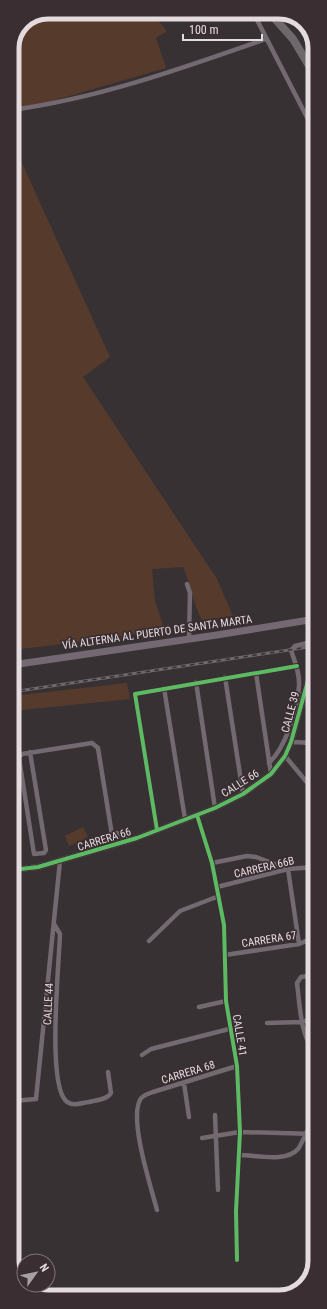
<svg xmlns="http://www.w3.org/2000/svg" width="327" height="1309" font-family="'Roboto Condensed',sans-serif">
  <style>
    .green { fill: #563b2d }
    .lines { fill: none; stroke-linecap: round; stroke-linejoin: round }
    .street { stroke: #736971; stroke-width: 4.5 }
    .secondary { stroke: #776c74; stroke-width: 6 }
    .primary { stroke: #746973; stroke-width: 7 }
    .highway { stroke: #6e676c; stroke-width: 8 }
    .rail-casing { stroke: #6f686d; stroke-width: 3 }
    .rail { stroke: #3a2e32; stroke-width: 1.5; stroke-dasharray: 4.5; stroke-linecap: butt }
    .cycleway-casing { stroke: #3a2e32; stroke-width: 6 }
    .cycleway { stroke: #5cba63; stroke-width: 4 }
    .labels { text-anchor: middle; stroke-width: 3.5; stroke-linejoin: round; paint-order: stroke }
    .street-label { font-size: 11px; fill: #e3dbde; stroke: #3a2e32 }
    .rim { fill: none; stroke: #e3dbde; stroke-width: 5 }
  </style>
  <rect width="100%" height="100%" fill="#373133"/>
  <path class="green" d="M48,12h97l6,7 3,-3 13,15 -11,7 10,30 -128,37 -26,4v-61l11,-26z
    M12,141l98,216 -27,20 134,202 16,37 -31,4c-9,-17 -11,-35 -19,-53l-31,2 3,32 9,27 -52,10 -100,12z
    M127,683l3,16 -118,12v-15z
    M83,827l5,10 -19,9 -4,-10z"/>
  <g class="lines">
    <path class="street" d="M253,12l61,119
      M12,110c88,-12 171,-42 254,-71
      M187,584l3,9 -1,46
      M256,673l15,101
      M225,677l18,117
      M196,682l19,126
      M164,688l21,131
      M291,742l24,1
      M30,752l16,98 -2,3 -10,1 -15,-96 3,-4 70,-11 6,5 14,87
      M285,756l30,36
      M269,763c17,-16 28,-53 30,-77 1,-12 -4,-24 -8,-36l4,-4 20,-5
      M197,815l15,48 12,62 2,76 11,65 3,66 -4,79 1,49
      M157,830l-22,-136 162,-28
      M90,852l8,-12 19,-7 14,7
      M212,863l35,-7 9,1 32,12 11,75
      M217,887l71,-18 27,-2
      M54,924l6,10c-1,30 -13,150 6,167 7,6 15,2 23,1 7,-2 18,-2 22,-9l-3,-21
      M149,941l31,-30 39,-15
      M225,955l74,-11 16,-7
      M315,975l-14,2 -4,6c3,23 3,51 18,71
      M199,1007l27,-6
      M267,1023l35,-1 13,-4
      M142,1055l9,-6 78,-20
      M184,1083l5,34
      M13,1101l23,-2 24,-238
      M215,1115l3,75
      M202,1138l38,-6 75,2
      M239,1155c17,0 47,8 59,-6 4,-5 13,-27 17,-34
      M157,1210c-6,-23 -28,-90 -17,-110 2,-5 8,-6 13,-8l84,-26"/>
    <path class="secondary" d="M12,870l26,-3 99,-29 78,-30 28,-14 28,-20 14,-18 6,-14 24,-87"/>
    <path class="primary" d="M12,665l205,-30 98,-16"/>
    <path class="highway" d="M269,12l24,27 21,35
      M297,18l13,15"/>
    <g class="rail-casing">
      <path id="rail" d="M12,692l303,-46"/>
    </g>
    <use href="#rail" class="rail"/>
    <g class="cycleway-casing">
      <path id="cycleway" d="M197,815l15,48 12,62 2,76 11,65 3,66 -4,79 1,49
        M157,830l-22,-136 162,-28
        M12,870l26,-3 99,-29 78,-30 28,-14 28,-20 14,-18 6,-14 24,-87"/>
    </g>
    <use href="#cycleway" class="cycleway"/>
  </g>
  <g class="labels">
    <g class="street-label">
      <text transform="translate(157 632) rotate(-8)" y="4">VÍA ALTERNA AL PUERTO DE SANTA MARTA</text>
      <text transform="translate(290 712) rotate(-75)" y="4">CALLE 39</text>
      <text transform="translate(240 783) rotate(-32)" y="4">CALLE 66</text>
      <text transform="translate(104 839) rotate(-17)" y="4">CARRERA 66</text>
      <text transform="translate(264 867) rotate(-13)" y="4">CARRERA 66B</text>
      <text transform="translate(269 939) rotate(-9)" y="4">CARRERA 67</text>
      <text transform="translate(48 1004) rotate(-87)" y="4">CALLE 44</text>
      <text transform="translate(240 1035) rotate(81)" y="4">CALLE 41</text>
      <text transform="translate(188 1072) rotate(-17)" y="4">CARRERA 68</text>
    </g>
  </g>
  <path d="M0 0H327V1309H0ZM48 19H279A29 29 0 0 1 308 48V1261A29 29 0 0 1 279 1290H48A29 29 0 0 1 19 1261V48A29 29 0 0 1 48 19Z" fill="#3a2e32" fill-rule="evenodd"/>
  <path class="rim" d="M48 19H279A29 29 0 0 1 308 48V1261A29 29 0 0 1 279 1290H48A29 29 0 0 1 19 1261V48A29 29 0 0 1 48 19Z"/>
  <g transform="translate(36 1273) rotate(57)"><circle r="19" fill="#3a2e32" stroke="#7e7377"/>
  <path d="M0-3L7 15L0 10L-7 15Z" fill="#a7a0a2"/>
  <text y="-6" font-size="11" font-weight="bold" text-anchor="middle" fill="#e3dbde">N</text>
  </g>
  <path d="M183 34v6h79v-6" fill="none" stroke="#e3dbde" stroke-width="2"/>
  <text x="189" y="34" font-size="12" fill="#e3dbde" stroke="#3a2e32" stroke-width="3" paint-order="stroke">100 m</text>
</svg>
